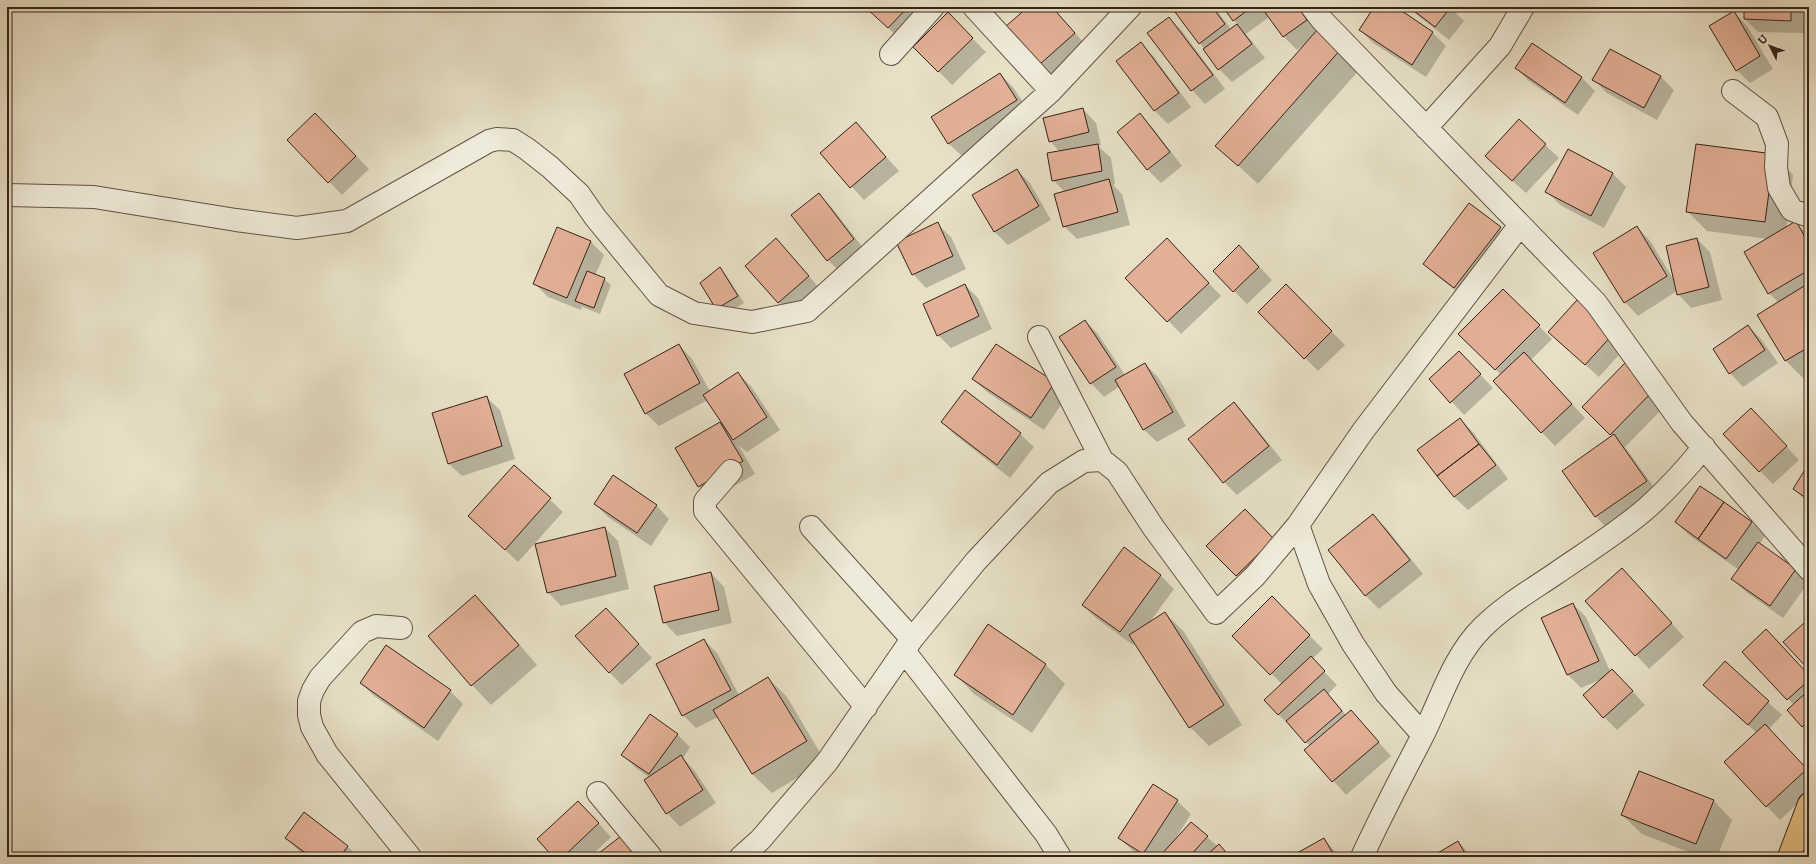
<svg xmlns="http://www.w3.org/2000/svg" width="1816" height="864" font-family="'IM FELL DW Pica',serif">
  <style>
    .shadow { fill: #0003 }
    .building { fill: #e2b096; stroke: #372218 }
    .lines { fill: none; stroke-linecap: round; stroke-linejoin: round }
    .street-casing { stroke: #635244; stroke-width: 24 }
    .primary-casing { stroke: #372218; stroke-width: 24 }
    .street { stroke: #efebda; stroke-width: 22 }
    .primary { stroke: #e4c083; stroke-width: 22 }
  </style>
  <rect width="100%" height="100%" fill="#e7e0c6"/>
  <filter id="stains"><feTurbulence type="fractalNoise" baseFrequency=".005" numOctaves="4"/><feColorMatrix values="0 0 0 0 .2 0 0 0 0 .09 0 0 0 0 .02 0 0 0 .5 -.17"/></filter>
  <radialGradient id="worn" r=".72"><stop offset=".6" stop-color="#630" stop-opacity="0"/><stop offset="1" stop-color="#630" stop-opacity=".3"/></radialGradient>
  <path class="shadow" d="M866,7h38l15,15 -17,19z
    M1030,7h22l35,39 -34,31 -13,-13z
    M1184,7h30l17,22 7,-4 -14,-18h77l17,24 42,38 -102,115 -42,-39 89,-101 -8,6 -13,-13 -15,-20 -23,17 19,24 -33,24 -13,-13 -19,-26z
    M1375,7h19l39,26 13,13 -20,31 -53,-34 -13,-13z
    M1407,7h43l14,14 -15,19z
    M1745,7h59v26l-46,-1 -13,-13z
    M1734,12l13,14 26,43 -23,14 -13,-13z
    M948,14l38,38 -34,33 -37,-38z
    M1169,18l13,13 43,58 -20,15 -13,-14z
    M1140,44l14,13 37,50 -23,17 -13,-13 -38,-50z
    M1533,44l49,34 13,13 -17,24 -49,-34 -13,-13z
    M1610,50l51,27 13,13 -17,30 -50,-27 -13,-13z
    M1000,74l13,13 17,26 -68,43 -14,-13z
    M1083,109l13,14 5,22 -3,1 13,12 4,26 -2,1 9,9 8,31 -53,14 -13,-13 1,-34 -12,-12 7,-28 -10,-11z
    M315,114l54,55 -27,26 -54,-55z
    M1140,115l13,13 29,38 -21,17 -13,-13 -30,-38z
    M1519,120l40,38 -33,35 -27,-24z
    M856,123l43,48 -35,29 -43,-47z
    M1568,151l45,23 13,13 -22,41 -44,-23 -13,-13z
    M1774,155l19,20 -7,53 9,-6 14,14v142l-4,2 -19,-19 -27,-46 20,-12 -10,-10 -24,-41 23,-13 -61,-8 -19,-19z
    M1017,170l13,13 21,37 -43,25 -13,-13 -21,-36z
    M819,194l13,14 35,45 -26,20 -13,-13z
    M937,224l14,13 15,32 -40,19 -13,-14z
    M1637,227l13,14 24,39 23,-41 13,13 12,48 -31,8 -13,-14 -1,-3 -39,25 -13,-14z
    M1500,228l14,13 -46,59 -30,-23 -14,-13z
    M591,242l13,13 -9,21 9,3 7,6 -11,29 -18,-7 -1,3 -33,-13 -14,-14z
    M1239,246l33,34 -25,24 -33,-33z
    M789,253l32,37 -29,25 -13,-13z
    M1180,253l41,43 -40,38 -54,-56z
    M720,268l6,7 18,28 -20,12 -7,-6z
    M965,285l13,13 14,31 -41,19 -13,-13z
    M1286,286l59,59 -27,26 -59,-59z
    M1503,290l49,49 -21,21 54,58 -30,28 -61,-65 7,-6 -41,-41z
    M1577,301l49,46 -27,30 -36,-32z
    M1085,321l13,13 27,41 20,-11 13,13 28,49 -29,16 -14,-13 -23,-43 -16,11 -13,-14z
    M1748,326l13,13 17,24 -35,24 -13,-14 -16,-23z
    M679,345l13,14 18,32 28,-18 13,13 29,44 -33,22 -8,-6 16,28 -43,25 -14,-13 -22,-38 46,-26 -14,-22 -49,26 -14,-13z
    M996,345l71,51 -23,34 -57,-38 -14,-13z
    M1628,361l41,41 -44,45 34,47 -50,36 -13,-13 -32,-46 49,-35 -30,-29z
    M1472,366l21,22 -29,27 -34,-36z
    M965,392l55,42 14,13 -24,31 -55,-43 -13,-13z
    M486,397l14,13 15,49 -53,17 -14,-13z
    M1234,404l13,13 35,43 -45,35 -13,-13z
    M1460,419l13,13 35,47 -40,31 -14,-13z
    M1764,423l35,37 -26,24 -13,-13z
    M1809,465v39l-15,-15z
    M514,466l49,46 -45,50 -49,-46z
    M1701,487l51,36 13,13 -6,9 36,25 13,13 -25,35 -37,-26 -13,-13 6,-9 -50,-35 -13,-13z
    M595,504l61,1 13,14 -18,27 -43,-29z
    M1245,511l41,42 -37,36 -41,-43z
    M1373,515l13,13 37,46 -44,35 -13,-13 -36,-46z
    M605,528l13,13 11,48 -68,17 -13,-14z
    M1124,549l37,27 13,13 -25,34 16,-10 19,19 58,93 -33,21 -19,-19 -55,-85 -2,3 -37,-27 -13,-13z
    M711,573l13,14 8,36 -55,13 -13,-14z
    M1635,583l49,54 -35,32 -62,-68z
    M475,596l19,19 43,50 -46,40 -19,-20 -43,-49z
    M1272,598l51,51 -11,10 25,26 -9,9 18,21 5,-4 40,45 -45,39 -40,-45 4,-4 -32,-32 4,-30 -49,-48z
    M1573,604l13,13 24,54 15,12 20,22 -28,25 -13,-13 -2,-38 -21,9 -13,-13 -25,-57z
    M606,609l46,49 -30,27 -13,-13z
    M988,626l58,39 19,19 -33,49 -58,-39 -19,-20z
    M704,640l13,13 22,42 29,-17 19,19 38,64 -53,32 -20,-19 -34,-57 -22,11 -13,-13z
    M1744,652l65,24v56l-6,-6 -9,-21z
    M1725,662l57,53 -13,14 40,43v21l-29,27 -55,-58 32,-29 -39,-35z
    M361,683l89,8 13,13 -25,37 -64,-45z
    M677,734l13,13 -7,11 11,12 22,33 -36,24 -13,-14 -22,-33 5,-2 -14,-10 -13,-13z
    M1153,786l24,15 14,13 -17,27 17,-18 39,34h-88l-9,-6 -14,-13z
    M1713,800l19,20 -15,37h-16l-59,-23 -20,-19z
    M304,814l44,33 10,10h-50l-9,-6 -13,-13z
    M591,815l20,22 -21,20h-35z
    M1324,839l16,18h-48z
    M1458,842l15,15h-40z"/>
  <path class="building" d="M865,7h41l1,1 -19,20z
    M1028,7h24l23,26 -36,32 -34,-38z
    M1183,7h29l13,17 -26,20 -24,-32z
    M1223,7h29l-19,14z
    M1261,7h37l9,13 -24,17z
    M1374,7h22l37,25 -21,33 -53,-35z
    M1409,7h42l-16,20z
    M1744,7h47v14l-47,-2z
    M1734,11l26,45 -24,15 -27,-45z
    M948,12l25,26 -35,34 -25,-25z
    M1169,17l44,58 -22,16 -44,-58z
    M1237,24l15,20 -34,26 -15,-21z
    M1318,29l23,20 -103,117 -23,-20z
    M1141,42l38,51 -25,18 -38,-50z
    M1532,43l50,34 -17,26 -50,-35z
    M1610,49l51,27 -17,32 -52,-28z
    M1000,73l17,27 -69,44 -17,-27z
    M1083,108l6,24 -40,10 -6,-24z
    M315,113l41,43 -28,27 -41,-43z
    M1140,113l30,39 -23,18 -30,-38z
    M1519,119l27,25 -34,37 -27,-25z
    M856,122l30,35 -36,31 -30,-35z
    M1098,144l4,27 -50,10 -5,-28z
    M1696,144l78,10 -9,68 -79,-10z
    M1568,149l45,24 -22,43 -46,-24z
    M1017,169l22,37 -45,26 -22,-37z
    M1109,179l9,33 -55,15 -9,-33z
    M819,193l35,46 -27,22 -36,-46z
    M1469,203l32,24 -47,61 -31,-24z
    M1796,221l13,23v26l-41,24 -24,-42z
    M938,222l15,34 -41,19 -16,-33z
    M1637,226l30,50 -43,27 -31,-50z
    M557,227l34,14 -24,57 -34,-14z
    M776,238l33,38 -31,27 -33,-37z
    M1167,238l42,45 -42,39 -42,-44z
    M1697,238l12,49 -32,8 -11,-49z
    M1239,245l20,22 -26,25 -20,-21z
    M720,267l18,29 -22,13 -16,-26z
    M587,271l18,7 -11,30 -19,-7z
    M1809,283v64l-24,14 -28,-46z
    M965,284l14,32 -42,20 -14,-32z
    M1286,284l46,47 -28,28 -46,-47z
    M1503,289l37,36 -45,45 -37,-36z
    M1577,300l37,33 -29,32 -37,-33z
    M1085,320l31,47 -26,17 -31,-47z
    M1748,325l17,25 -36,24 -16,-25z
    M679,344l21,39 -55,31 -21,-40z
    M996,344l59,38 -24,36 -59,-39z
    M1459,351l22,23 -31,29 -21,-24z
    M1524,352l48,52 -31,29 -48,-52z
    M1628,360l28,28 -46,47 -28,-28z
    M1145,363l28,49 -30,18 -28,-50z
    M738,372l29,45 -34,23 -30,-45z
    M965,390l56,43 -24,32 -56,-43z
    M487,396l15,50 -54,18 -16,-51z
    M1234,402l35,44 -46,37 -35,-44z
    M1751,408l36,38 -28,26 -36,-38z
    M1460,418l19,26 -42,32 -20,-26z
    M720,422l23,39 -45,26 -23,-39z
    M1614,434l33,47 -52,36 -33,-46z
    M1479,444l17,21 -42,32 -17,-21z
    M1809,463v37l-16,-11z
    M514,465l37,33 -46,52 -37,-34z
    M613,475l44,30 -20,28 -43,-29z
    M1700,486l24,16 -26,37 -23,-17z
    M1724,502l28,20 -26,37 -28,-20z
    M1245,509l29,30 -38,37 -30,-30z
    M1373,514l37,46 -45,36 -37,-46z
    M605,527l11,49 -69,17 -12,-49z
    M1758,542l38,27 -26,37 -39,-27z
    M1124,547l37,28 -41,57 -38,-27z
    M1622,568l50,55 -37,33 -50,-55z
    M711,572l8,38 -56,13 -9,-37z
    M475,595l44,50 -48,41 -43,-50z
    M1272,596l38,39 -40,40 -38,-39z
    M1573,603l26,58 -32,14 -26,-57z
    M606,608l33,36 -30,29 -34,-37z
    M1165,612l59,93 -35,23 -60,-93z
    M1804,623l5,5v42l-26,-28z
    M988,624l58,40 -33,51 -59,-40z
    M1766,629l43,46v5l-22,20 -45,-48z
    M704,639l27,51 -49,26 -26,-52z
    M386,645l65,45 -27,38 -64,-45z
    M1311,656l14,15 -47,44 -14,-15z
    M1725,661l44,40 -21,24 -45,-40z
    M1612,669l21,22 -30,27 -20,-23z
    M768,677l39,64 -55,33 -39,-64z
    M1324,689l18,22 -37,32 -19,-22z
    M1809,690v30l-7,7 -15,-17z
    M1351,710l28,32 -47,40 -28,-32z
    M650,714l28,20 -29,40 -28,-19z
    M1765,724l42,45 -41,38 -42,-45z
    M681,755l22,35 -37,24 -22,-34z
    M1639,771l75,29 -18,44 -75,-29z
    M1153,784l25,16 -35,54 -25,-16z
    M578,801l21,22 -36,34h-10l-16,-18z
    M304,812l44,34 -8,11h-29l-26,-19z
    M1191,822l17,14 -19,21h-30z
    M621,836l17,21h-44z
    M1324,838l11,19h-45z
    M1458,841l9,16h-36z
    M1219,844l11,13h-25z
    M1738,852l9,5h-11z"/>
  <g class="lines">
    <g class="street-casing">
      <path id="street" d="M974,7l77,84
        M1312,7l10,13 274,283 86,120 127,146
        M891,54l42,-47
        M1733,91l34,26 10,27 -1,23 3,21 13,22 17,6
        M1426,128l74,-82 23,-39
        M7,195l87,2 142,23 61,8 50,-7 142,-80 8,-2 16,1 14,9 23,18 29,27 16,23 64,78 35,18 58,9 55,-11 244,-220 79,-84
        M1039,337l63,123
        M731,471l-26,30v10l161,196
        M1298,525l21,59 34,60 33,49 37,42
        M811,527l101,112
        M401,628l-25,-2 -14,6 -42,46 -7,12 -4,11v14l3,12 15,27 83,103
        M904,651l142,183 14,23
        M598,793l53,64
        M741,857l19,-17 67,-78 85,-123 64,-78 73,-78 35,-22 18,-1 15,12 36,55 63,86 39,-37 43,-51 65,-94 157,-206
        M1362,857c19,-42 40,-81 61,-122 18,-36 30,-78 59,-107 22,-22 48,-37 73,-54 30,-21 66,-43 93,-67 21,-19 39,-39 56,-60"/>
    </g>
    <g class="primary-casing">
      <path id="primary" d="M1789,857l20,-53"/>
    </g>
    <use href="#street" class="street"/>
    <use href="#primary" class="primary"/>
  </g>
  <rect width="1816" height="864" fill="none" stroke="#e7e0c6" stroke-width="24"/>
  <rect x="8" y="8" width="1800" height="848" fill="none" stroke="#372218" stroke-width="2"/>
  <rect x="12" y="12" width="1792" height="840" fill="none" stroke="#372218"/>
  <g transform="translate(1770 46) rotate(312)" stroke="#efebda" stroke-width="3" paint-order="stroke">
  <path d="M0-3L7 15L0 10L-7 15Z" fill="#372218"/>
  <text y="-6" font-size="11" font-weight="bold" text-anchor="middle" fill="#372218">U</text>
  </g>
  <rect width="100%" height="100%" filter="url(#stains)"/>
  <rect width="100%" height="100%" fill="url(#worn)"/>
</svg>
